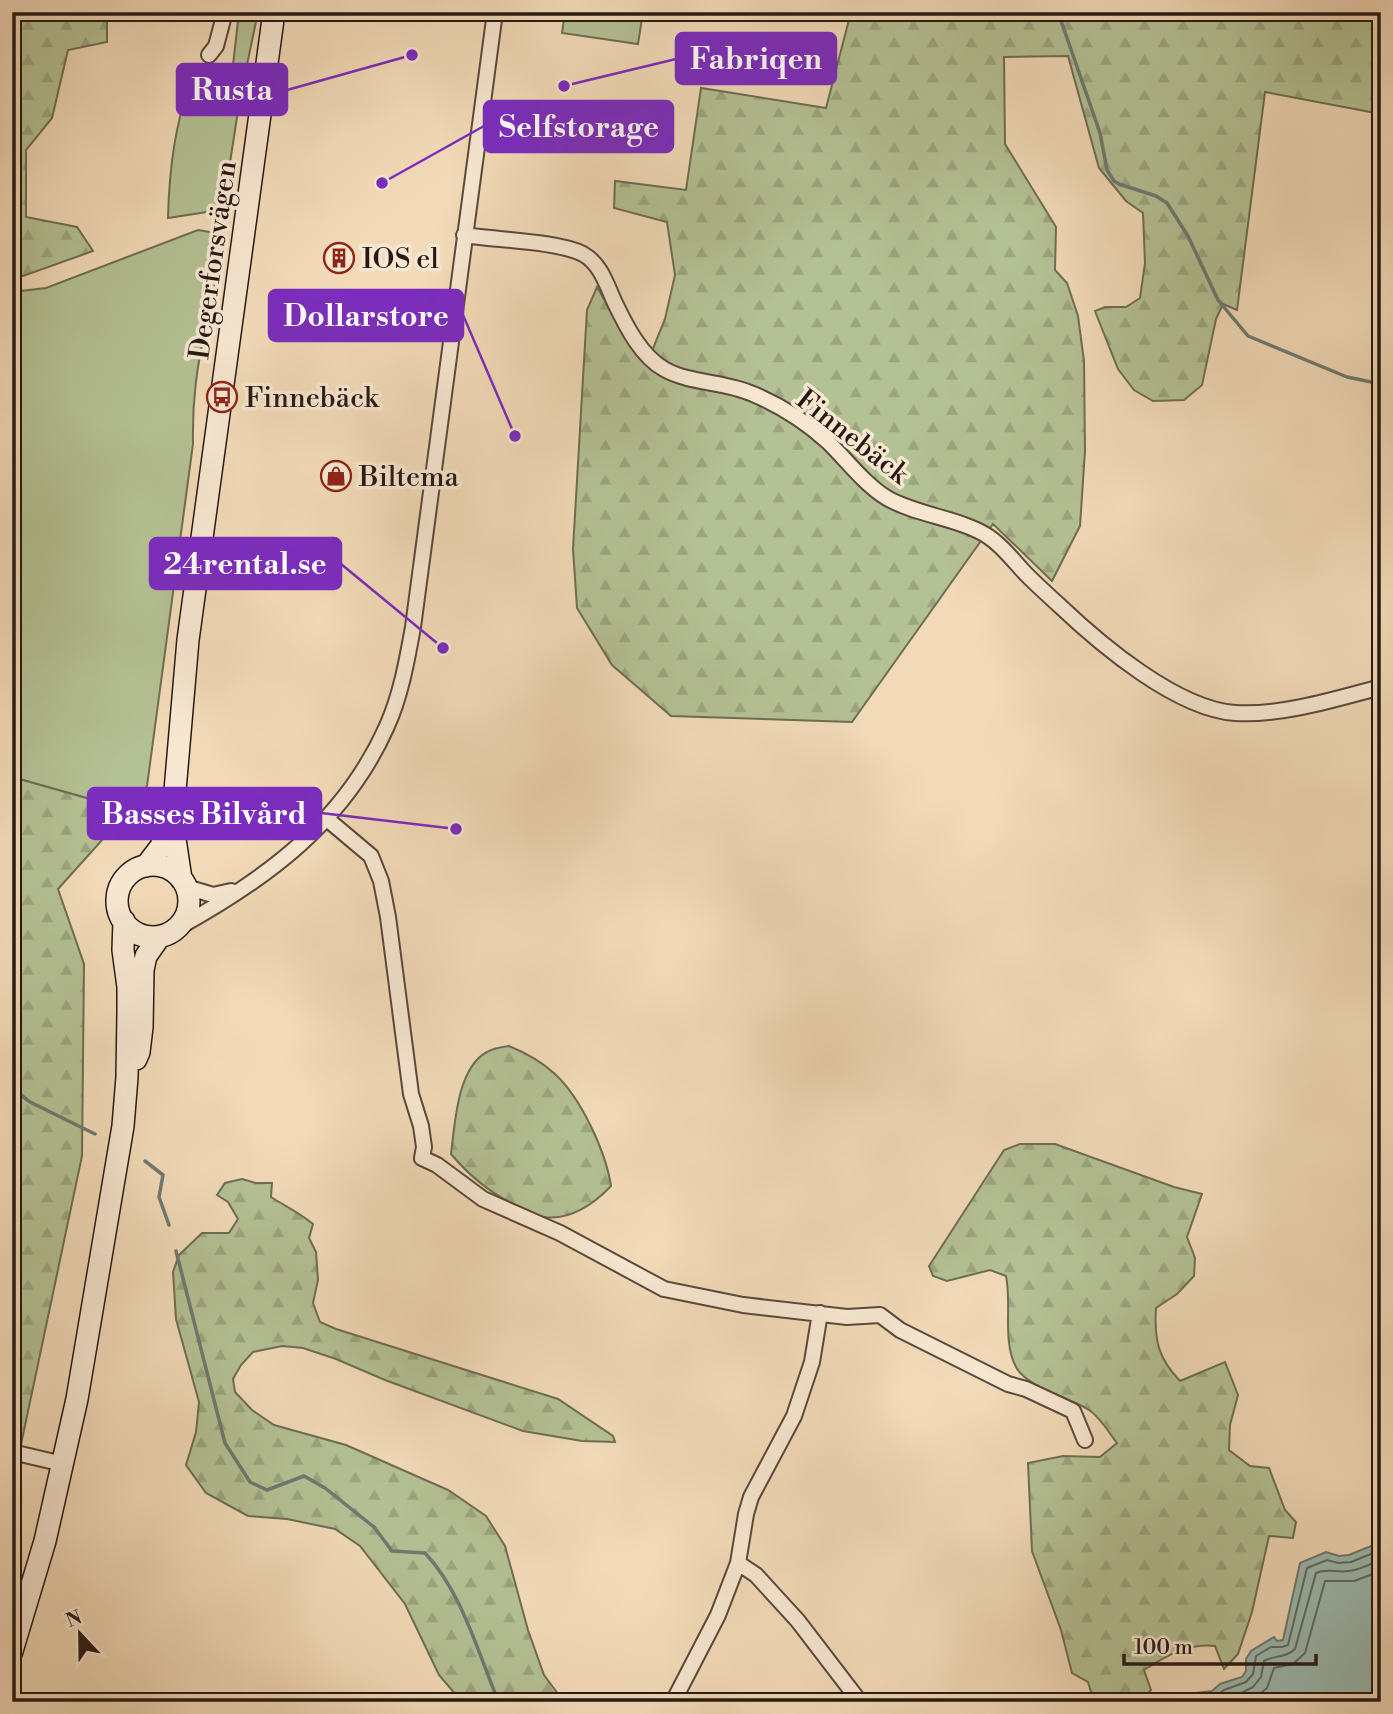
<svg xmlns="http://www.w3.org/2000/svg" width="1393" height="1714" font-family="'Libre Bodoni',serif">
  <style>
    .grass { fill: #b4c194; stroke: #6e6d54; stroke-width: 2 }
    .forest { fill: url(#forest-firs); stroke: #6e6d54; stroke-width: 2 }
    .water { fill: #9bbab1; stroke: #6d7a72; stroke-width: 2 }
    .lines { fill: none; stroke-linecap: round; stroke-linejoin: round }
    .shore { stroke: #616a62; stroke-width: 2 }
    .stream { stroke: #6d7a72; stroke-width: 3.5 }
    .street-casing { stroke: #5a493d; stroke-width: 18 }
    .secondary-casing { stroke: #271914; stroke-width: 24 }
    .street { stroke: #f7e7d1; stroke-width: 14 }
    .secondary { stroke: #f7e7d1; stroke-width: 21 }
    .labels { text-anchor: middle; stroke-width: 7; stroke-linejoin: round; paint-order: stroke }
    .poi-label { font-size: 28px; fill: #271914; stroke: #f7e7d1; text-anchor: start }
    .street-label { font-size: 28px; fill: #271914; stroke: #f7e7d1 }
    .leader { fill: none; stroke: #7b2cbf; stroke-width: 2.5 }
    .callout-dot { fill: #7b2cbf; stroke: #f7e7d1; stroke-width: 2.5 }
    .callout { fill: #7b2cbf; stroke: #7b2cbf; stroke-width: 2.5 }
    .callout-label { font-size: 30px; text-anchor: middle; font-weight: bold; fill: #fff }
  </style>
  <defs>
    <pattern id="forest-firs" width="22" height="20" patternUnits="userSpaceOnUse" patternTransform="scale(1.75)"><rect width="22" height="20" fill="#b4c194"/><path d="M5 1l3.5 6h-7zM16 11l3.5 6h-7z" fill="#9ba57f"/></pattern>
  </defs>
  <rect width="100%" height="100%" fill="#f2dab8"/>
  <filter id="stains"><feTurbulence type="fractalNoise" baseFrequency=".00286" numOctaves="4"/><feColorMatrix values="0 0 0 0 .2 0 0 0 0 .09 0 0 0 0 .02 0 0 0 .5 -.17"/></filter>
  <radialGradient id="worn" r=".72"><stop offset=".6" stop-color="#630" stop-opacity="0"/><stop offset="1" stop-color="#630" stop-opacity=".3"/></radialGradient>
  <path class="grass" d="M239,12h19l-18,86 -16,103 -11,10 -45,7c1,-43 6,-90 21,-131l33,-14 11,-8z
    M565,12h78l-5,32 -76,-11z
    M198,230l24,4c-1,31 -9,60 -16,91 -9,41 -14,76 -13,119l-46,342 -18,24 -117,-33v-485l34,-4z"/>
  <path class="forest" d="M12,12l95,6v24l-39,8 -16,68 -26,32v67l51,10 16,24 -70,25h-11z
    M851,12h530v102l-116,-22 -28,218 -14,-6 -7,15 -14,66 -18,15 -31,1 -19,-11 -16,-21 -23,-58 10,-4h21l14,-9 5,-35 -2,-50 -17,-12 -27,-33 -31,-112 -64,1 1,87 51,83 -1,43 12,13 11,33 6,45 1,90 -5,75 -28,55 -59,-57 -141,198 -181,-6 -59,-51 -35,-57 -4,-59 14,-239 10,-23 34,58 19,11 15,-37 10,-44 -8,-53 -53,-14 1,-27 71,9 15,-102 125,20z
    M12,777l117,33 -71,79 26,75 -2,192 -70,331z
    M509,1046c17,7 32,15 46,28 26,24 51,78 56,112 -16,17 -41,35 -67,31 -4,0 -10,-4 -15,-6 -32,-12 -56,-31 -78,-57 4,-30 6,-86 36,-102 6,-4 15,-5 22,-6z
    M1020,1144h35l119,43 28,7 -15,43 8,21 -1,18 -17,18 -21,14c-2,32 2,50 24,73l45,-19 13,33 -8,30 -1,25 21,16 19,2 16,42 11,12 -3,16 -24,-2 -17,76 -14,42 -14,15 -9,-23c-27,-3 -49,10 -71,24l7,20 -10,12h-53l3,-10 -3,-10 -16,-9 -11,-43 -29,-79 -4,-88 35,-7 37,1 17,-14c-8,-10 -17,-26 -28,-33 -20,-13 -62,-22 -73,-43 -14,-26 -4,-63 -10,-91l-16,-6 -43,11 -14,-5 -4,-10 75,-116z
    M242,1179l14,4h16l-1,14c14,9 29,16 42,27l-4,14 7,14 2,28 -5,23 7,19 16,7 222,70 55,37 2,6 -33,-1 -59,-10 -138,-51 -49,-21 -33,-11 -21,-2 -29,6 -12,13 -8,14 2,13 17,18 22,15 72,20 102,45 38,26 19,30 23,84 16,45 20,27h-102l-23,-27 -34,-71 -45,-58 -25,-17 -48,-10 -39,-3 -42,-23 -20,-28 10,-33 3,-30 -23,-83 -3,-47 6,-17 23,-22h27l9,-14 -10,-17 -11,-7 8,-12z"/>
  <path class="water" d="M1381,1542v160h-202l17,-9 16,-2 8,-7 22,-7 4,-6v-12l5,-8 23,-14 3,4 6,-1 17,-77 26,-11 13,4 10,-1z"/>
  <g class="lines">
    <path class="shore" d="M1193,1702l22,-5 9,-7 22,-8 7,-8 3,-18 15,-9h11l6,-2 19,-77 20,-8 11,3 13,-1 30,-12
      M1224,1702l29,-15 8,-10 3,-16c11,-6 22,-3 31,-12l21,-76c12,-5 20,0 33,-2 11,-1 22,-7 32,-12
      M1250,1702l17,-14 7,-20 19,-4 12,-11 20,-72h29l27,-10"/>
    <path class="stream" d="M1058,12l42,121 7,37 7,11 5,3 37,12 11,7 21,33 30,64 30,36 99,41 34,7
      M12,1088l18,14 65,32
      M145,1161l18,14 -4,22 10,28
      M176,1251l49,192 25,39 17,8 37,-14 21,12 49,39 18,24 33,2c35,37 51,93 70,140l6,9"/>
    <g class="street-casing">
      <path id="street" d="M209,55l7,-9 9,-34
        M464,235c30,5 94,6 119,19 18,10 24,32 32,49 11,23 26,53 49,66 26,15 61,12 89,25 26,11 53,28 74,47 19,18 37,43 60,57 29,17 76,21 102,39 15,10 26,26 39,39 10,10 21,20 32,30 41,39 117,103 175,107 46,3 101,-14 146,-26
        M327,819l44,37 10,25 7,36 23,177 10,32 3,21 -2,11 15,7 46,34 77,34 104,56 79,16 104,12 33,-2 20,15 108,54 18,5 47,22 12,29
        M186,887l27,8 18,-4
        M179,927c89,-49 166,-106 208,-201 14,-31 20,-66 26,-99l82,-615
        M12,1452l51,12
        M738,1563l18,12 42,46 62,81
        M673,1702l45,-87 20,-52 8,-49 5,-17 43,-81 18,-54 8,-49"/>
    </g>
    <g class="secondary-casing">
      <path id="secondary" d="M117 901a36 36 0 1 1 72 0a36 36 0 1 1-72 0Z
        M146,866l16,-21 3,-26
        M181,879l-6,-40 -1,-37 14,-162 86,-628
        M136,1059l3,-7 3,-25 1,-57 3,-14 14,-20
        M12,1651l33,-110 32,-142 46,-273 4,-49 1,-64v-26l-5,-37 1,-29"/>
    </g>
    <use href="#street" class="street"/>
    <use href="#secondary" class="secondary"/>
  </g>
  <defs>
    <g id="building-ring" transform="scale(1.575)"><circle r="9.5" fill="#f7e7d1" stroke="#8f2418" stroke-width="1.5"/><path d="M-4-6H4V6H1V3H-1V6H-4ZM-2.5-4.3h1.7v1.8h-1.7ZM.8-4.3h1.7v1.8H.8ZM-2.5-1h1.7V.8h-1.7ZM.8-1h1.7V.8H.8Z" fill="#8f2418"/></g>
    <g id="bus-ring" transform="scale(1.575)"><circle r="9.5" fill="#f7e7d1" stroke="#8f2418" stroke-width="1.5"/><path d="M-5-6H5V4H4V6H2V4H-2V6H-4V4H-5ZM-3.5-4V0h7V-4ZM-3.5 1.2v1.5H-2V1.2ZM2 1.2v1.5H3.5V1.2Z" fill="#8f2418"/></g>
    <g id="shop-ring" transform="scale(1.575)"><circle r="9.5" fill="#f7e7d1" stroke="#8f2418" stroke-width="1.5"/><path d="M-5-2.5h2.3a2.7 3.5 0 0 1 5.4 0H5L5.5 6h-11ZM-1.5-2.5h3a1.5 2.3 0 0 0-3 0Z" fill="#8f2418"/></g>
  </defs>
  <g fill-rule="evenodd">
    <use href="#building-ring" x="339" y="258"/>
    <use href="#bus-ring" x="222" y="397"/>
    <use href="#shop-ring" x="336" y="476"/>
  </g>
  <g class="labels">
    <g class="poi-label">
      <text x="362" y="268">IOS el</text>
      <text x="245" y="407">Finnebäck</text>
      <text x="359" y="486">Biltema</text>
    </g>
    <g class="street-label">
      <text transform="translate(212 260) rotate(-82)" y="10">Degerforsvägen</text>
      <text transform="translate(853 436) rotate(38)" y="10">Finnebäck</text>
    </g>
  </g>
  <path class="leader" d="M564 86L676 59M412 55L287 90M382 183L484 126M515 436L463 315M443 648L341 564M456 829L321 813"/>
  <g class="callout-dot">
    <circle cx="564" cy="86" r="7"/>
    <circle cx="412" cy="55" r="7"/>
    <circle cx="382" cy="183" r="7"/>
    <circle cx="515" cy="436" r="7"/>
    <circle cx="443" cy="648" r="7"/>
    <circle cx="456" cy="829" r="7"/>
  </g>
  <g class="callout">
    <rect x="676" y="33" width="160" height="51" rx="7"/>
    <rect x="177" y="64" width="110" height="51" rx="7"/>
    <rect x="484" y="101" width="189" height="51" rx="7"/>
    <rect x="269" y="290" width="194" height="51" rx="7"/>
    <rect x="150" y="538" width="191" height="51" rx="7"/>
    <rect x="88" y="788" width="233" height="51" rx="7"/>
  </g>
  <g class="callout-label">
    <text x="756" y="69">Fabriqen</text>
    <text x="232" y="100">Rusta</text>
    <text x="579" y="137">Selfstorage</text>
    <text x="366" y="326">Dollarstore</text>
    <text x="245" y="574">24rental.se</text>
    <text x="204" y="824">Basses Bilvård</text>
  </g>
  <rect width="1393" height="1714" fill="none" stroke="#f2dab8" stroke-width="42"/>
  <rect x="14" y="14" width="1365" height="1686" fill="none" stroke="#271914" stroke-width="3.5"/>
  <rect x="21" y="21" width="1351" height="1672" fill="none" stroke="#271914" stroke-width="2"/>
  <g transform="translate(80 1634) rotate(338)" stroke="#f7e7d1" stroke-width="5" paint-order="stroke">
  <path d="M0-5L12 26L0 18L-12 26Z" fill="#271914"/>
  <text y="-10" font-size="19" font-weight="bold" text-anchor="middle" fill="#271914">N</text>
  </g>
  <path d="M1124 1654v10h192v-10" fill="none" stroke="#271914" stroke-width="3.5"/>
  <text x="1134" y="1654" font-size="21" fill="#271914" stroke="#f7e7d1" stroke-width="5" paint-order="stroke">100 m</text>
  <rect width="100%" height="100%" filter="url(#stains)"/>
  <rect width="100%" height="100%" fill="url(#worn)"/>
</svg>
